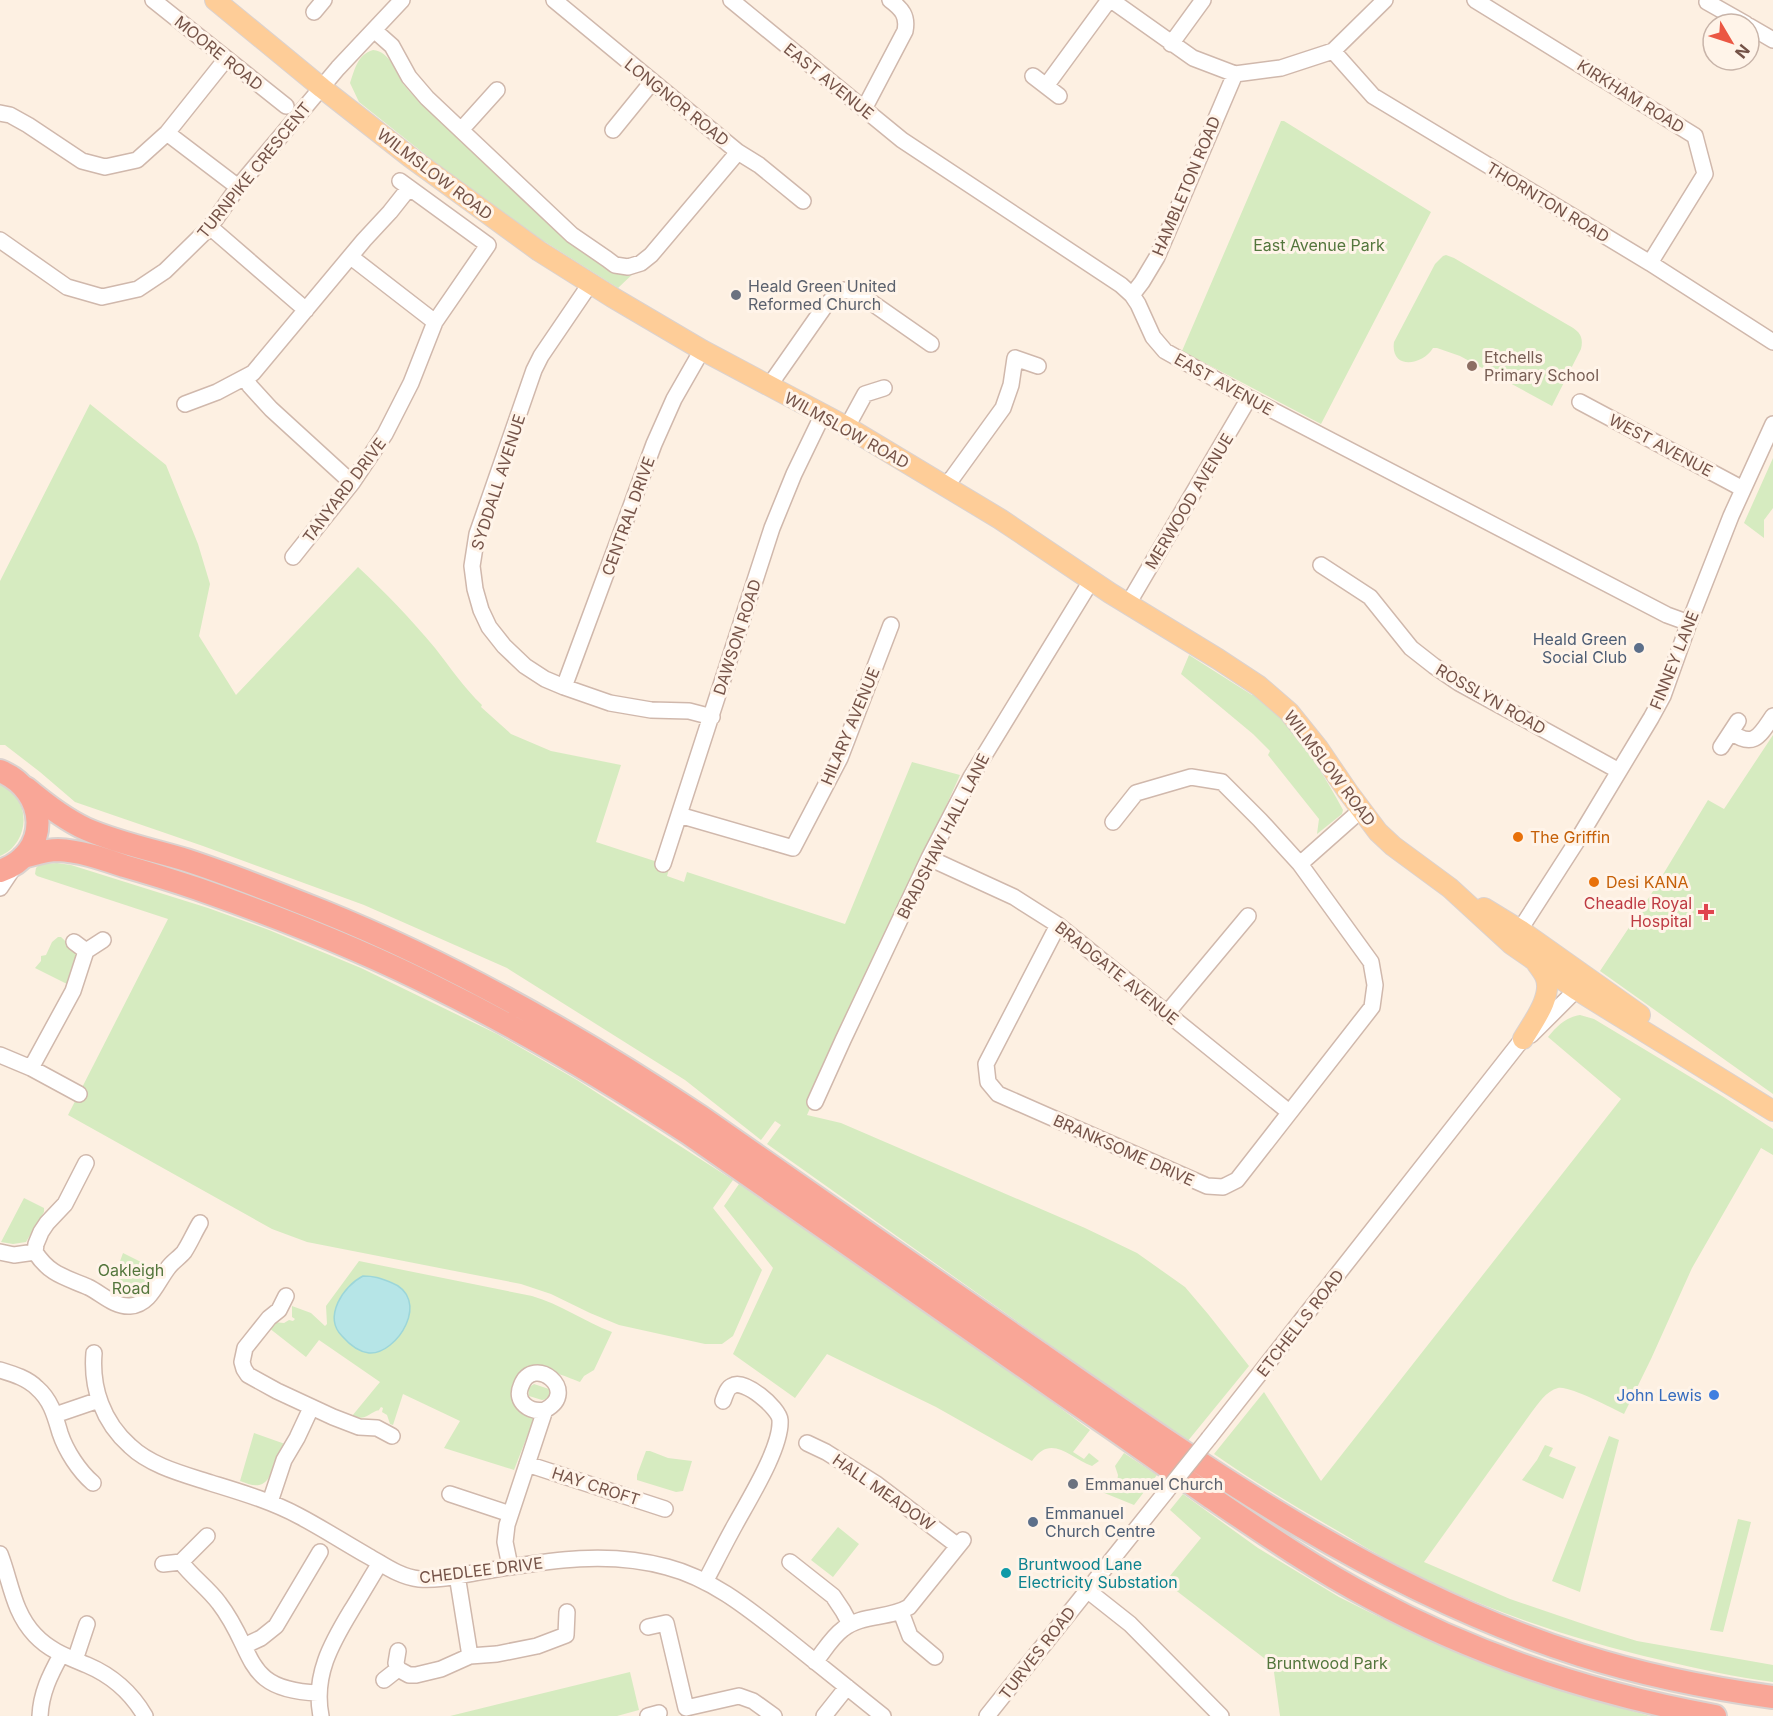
<svg xmlns="http://www.w3.org/2000/svg" width="1773" height="1716" font-family="Inter,sans-serif">
  <style>
    .green { fill: #d6ebc0 }
    .water { fill: #b6e5e7; stroke: #9cd6d9; stroke-width: 1.5 }
    .lines { fill: none; stroke-linecap: round; stroke-linejoin: round }
    .minor-casing { stroke: #d0b8ac; stroke-width: 18 }
    .major-casing { stroke: #dbd2cf; stroke-width: 22 }
    .highway-casing { stroke: #dbd2cf; stroke-width: 26 }
    .minor { stroke: #fff; stroke-width: 15 }
    .major { stroke: #fecd98; stroke-width: 20 }
    .highway { stroke: #f9a697; stroke-width: 22 }
    .minor-bridge-casing { stroke: #d0b8ac; stroke-width: 18; stroke-linecap: butt }
    .minor-bridge { stroke: #fff; stroke-width: 15 }
    .worship-dot { fill: #6b7280; stroke: #fff4e9; stroke-width: 2 }
    .education-dot { fill: #8d6e63; stroke: #fff4e9; stroke-width: 2 }
    .service-dot { fill: #5c6f8a; stroke: #fff4e9; stroke-width: 2 }
    .food-dot { fill: #e8710a; stroke: #fff4e9; stroke-width: 2 }
    .health-dot { fill: #e0444e; stroke: #fff4e9; stroke-width: 2 }
    .shop-dot { fill: #3f7fe0; stroke: #fff4e9; stroke-width: 2 }
    .culture-dot { fill: #0f9aa8; stroke: #fff4e9; stroke-width: 2 }
    .labels { text-anchor: middle; stroke-width: 6; stroke-linejoin: round; paint-order: stroke }
    .street-label { font-size: 16px; fill: #755348; stroke: #fff4e9 }
    .park-label { font-size: 16px; fill: #53763c; stroke: #fff4e9 }
    .worship-label { font-size: 16px; fill: #5b616d; stroke: #fff4e9; text-anchor: start }
    .education-label { font-size: 16px; fill: #785e54; stroke: #fff4e9; text-anchor: start }
    .service-label { font-size: 16px; fill: #4e5e75; stroke: #fff4e9; text-anchor: end }
    .food-label { font-size: 16px; fill: #c56008; stroke: #fff4e9; text-anchor: start }
    .health-label { font-size: 16px; fill: #be3a42; stroke: #fff4e9; text-anchor: end }
    .shop-label { font-size: 16px; fill: #366cbe; stroke: #fff4e9; text-anchor: end }
    .culture-label { font-size: 16px; fill: #0d838f; stroke: #fff4e9; text-anchor: start }
  </style>
  <rect width="100%" height="100%" fill="#fdf0e2"/>
  <path class="green" d="M373,50c18,2 22,22 31,35 4,5 8,9 13,14l156,145 66,24 -21,20 -76,-48 -91,-65 -92,-73 -9,-19c5,-14 7,-28 23,-33z
    M1281,121h3l147,91 -110,212 -139,-73z
    M1446,255l8,3 114,67c11,6 16,11 13,24l-29,57 -92,-50 -23,-8h-4c-11,18 -43,22 -39,-6l41,-78 8,-8z
    M90,404l76,61 32,79 12,40 -11,52 37,59 122,-128c27,25 53,52 77,81 15,19 29,40 47,57l-1,2 30,27 40,17 70,14 -25,77 74,24 -3,10 17,6 3,-10 158,52 67,-162 48,13 -153,340 34,8 244,105 52,25 48,34 23,27 41,52 -62,76 -420,-298 14,-19 -6,-4 -14,19 -76,-60 -178,-112 -143,-63 -161,-59 -128,-44 -35,-30 -35,-27h-5v-164z
    M1773,458v50l-9,12v18l-20,-15z
    M1189,655l63,40 3,-1c38,31 65,73 88,116l-1,4 -25,20 2,-15 -51,-64 2,-4 -17,-17 -72,-60z
    M1773,735v359l-173,-123 50,-75 58,-96 16,9z
    M0,784c7,4 14,8 18,15 12,20 4,48 -18,57z
    M57,863l14,2 137,43 61,22 92,38 136,66 80,46 156,100 -20,28 49,62 -29,66 -11,8h-17l-86,-19 -29,-12 -39,-19 -30,-10 -214,-42 -35,-13 -204,-114 100,-196 -131,-43 -2,-2 1,-6 4,-4z
    M58,937h3l17,16 -9,32 -34,-17 6,-7v-5l5,-1 6,-13z
    M1580,1015l14,4 128,77 51,33v26l-12,-7 -69,120 -41,91 -27,55c-12,-6 -56,-29 -66,-26 -12,3 -20,16 -27,25l-107,149 86,37 85,29 42,13 136,24v17c-38,-5 -75,-13 -112,-22 -73,-17 -146,-40 -215,-71 -38,-16 -73,-37 -108,-58 -42,-24 -84,-49 -124,-77l50,-62 57,89 300,-382 -73,-62c9,-11 18,-20 32,-22z
    M739,1184l268,185 83,61 -17,22 11,7 5,-6 10,8 -7,5c-22,-8 -41,-33 -60,-5l-96,-54 -109,-53 -32,44 -62,-44 40,-86 -49,-62z
    M24,1198l20,10v4l-18,30 -13,2 -12,-2z
    M123,1253l32,16c-4,18 -31,42 -45,20z
    M359,1261l173,35c28,8 53,26 80,36l-18,38 -10,6 -4,6c-12,-4 -44,-19 -55,-13 -2,2 -5,6 -7,7l17,40 -21,54 -70,-22 16,-27 -57,-27 -10,31 -3,-1 -3,-9 -5,-3 1,-4 -2,-1c-5,7 0,1 -7,5 -11,6 -9,7 -22,4l28,-34 -61,-42 -13,17 -37,-29 5,-6 10,1 5,-3 4,1 2,-2 -3,-2v-11l19,7 14,13 2,-2 -1,-18z
    M534,1384l15,5 1,6 -3,4 -5,1 -13,-4 -1,-8z
    M254,1433l31,11 -17,35c-8,10 -17,6 -28,2z
    M1609,1436l10,4 -39,152 -28,-11z
    M1545,1445l8,3 -4,8 27,11 -13,32 -41,-19 15,-20z
    M646,1451h4l18,7 24,3 -9,30 -7,1 -39,-12v-5z
    M1124,1453l33,22 -23,30 -32,-13 1,-4h9l5,-5 1,-8 -3,-9z
    M1183,1494l75,54 81,49 34,17 72,33 88,35 49,15 68,19h-370l-7,-51 -108,-83 36,-44 -31,-28z
    M1738,1519l13,3 -28,110 -13,-2z
    M838,1527l21,17 -26,33 -22,-17z
    M630,1672l9,38 -22,6h-167z"/>
  <path class="water" d="M363,1276c11,0 17,2 27,6 43,16 7,73 -21,71 -10,-1 -20,-9 -27,-17 -19,-19 1,-50 21,-60z"/>
  <g class="lines">
    <g class="minor-casing">
      <path id="minor" d="M153,0l133,106
        M554,0l184,152 21,13 44,36
        M731,0l171,140 219,145 11,10 6,9 15,33 12,14 84,47 418,217 22,8
        M1111,0l82,58 42,16 46,-6 52,-17 52,-51
        M1475,0l220,136 10,38 -55,89
        M1707,2l39,22
        M314,12l10,-12
        M1749,26l24,14
        M374,30l18,16 17,31 18,21 145,137 35,24 8,6 13,2 13,-4 10,-8 87,-103
        M1171,44l32,-44
        M1333,51l40,45 277,167 123,79
        M1033,76l26,20
        M1046,86l63,-86
        M864,109l41,-78c3,-15 -3,-22 -15,-31
        M0,113l10,2 18,10 54,36 23,6 32,-7 30,-27 59,-74
        M461,130l36,-40
        M613,130l39,-48
        M167,133l71,54
        M210,227l96,83
        M0,240l67,47 35,10 36,-8 27,-18 45,-44 28,-40 100,-119 64,-68
        M351,257l84,65
        M590,284l-49,72 -7,14 -57,164 -5,32 3,23 6,21 8,17 15,19 21,20 20,13 19,8 46,16 41,7 38,1 23,6
        M1132,295l10,-13 15,-25 78,-183
        M245,377l5,9 21,23 81,74
        M769,386l56,-80 17,-16 13,1 76,53
        M1580,402l163,87
        M185,404l32,-12 36,-19 111,-133 26,-28 19,-24
        M847,427l18,-33 19,-6
        M944,486l9,-9 50,-69 8,-23 4,-27 23,8
        M293,557l59,-74 33,-49 26,-51 24,-61 53,-77 -88,-64
        M1321,565l49,32 41,51 23,18 25,17 160,88
        M1128,604l121,-206
        M564,687l90,-243 20,-45 28,-49
        M1731,732c23,17 29,3 42,-16
        M1721,747l17,-26
        M679,815l114,33 47,-90 51,-133
        M1113,822l23,-29 55,-16 31,5 38,38 40,44 61,-54
        M929,858l85,39 44,28 231,187
        M663,864l109,-336 22,-54 29,-60
        M0,888l16,-24
        M1058,925l-72,139 2,18 10,12 209,92 16,1 14,-7 135,-173 3,-22 -4,-23 -71,-98
        M1514,939l63,-98 74,-123 12,-22 26,-73 42,-107 42,-92
        M74,942l12,9 17,-11
        M1167,1013l81,-97
        M1531,1035l53,-53
        M0,1055l31,13 48,26
        M31,1068l42,-77 13,-40
        M815,1102l28,-62 86,-182 42,-81 120,-196
        M0,1252l14,3 21,-3
        M35,1252c15,23 30,25 53,35 13,6 26,20 42,19 20,-1 27,-24 38,-38 4,-6 11,-10 16,-16 6,-9 10,-19 16,-29
        M35,1252l1,-8 5,-12 6,-9 18,-19 21,-41
        M286,1296l-7,14 -10,8 -24,30 -3,14 2,7 4,6 29,16 56,26 26,10 18,1 15,8
        M94,1353c-3,35 9,69 36,93 21,20 53,28 81,37 29,9 60,18 88,33 23,12 46,27 69,40 16,9 32,21 51,23 21,2 45,-5 66,-8 61,-10 121,-21 182,-4 46,12 83,43 120,72 32,26 64,51 96,77
        M0,1370c13,4 27,8 37,18 14,12 18,28 23,45 6,18 19,38 33,50
        M55,1415l44,-15
        M1209,1438l319,-406
        M807,1443l19,9 49,31 83,63
        M527,1464l138,45
        M450,1494l60,20
        M270,1502l14,-42 13,-22 14,-30
        M0,1554c11,28 13,58 35,81 15,16 33,22 52,30 26,11 44,27 58,51
        M181,1562c11,15 27,26 38,41 38,49 22,87 99,90
        M790,1562l43,34 10,15 7,13
        M163,1564l18,-2 26,-26
        M510,1566l-5,-24 2,-17 38,-115c36,-19 -12,-57 -24,-24 -7,16 9,27 24,24
        M457,1575l13,81
        M705,1582c10,-19 20,-39 30,-57 13,-24 47,-78 45,-105 -1,-12 -36,-42 -48,-34 -5,2 -7,10 -9,15
        M1087,1590l43,34 91,92
        M901,1612l9,24 25,21
        M648,1627l18,-4 20,85 53,-12 14,5 21,15
        M244,1646l17,-8 15,-12 44,-74
        M398,1651l-2,12 2,6 11,6h7l25,-6 29,-13 27,-2 40,-8 29,-11 1,-23
        M75,1660l12,-36
        M815,1662c9,-11 17,-25 28,-33 19,-15 46,-10 66,-22l54,-67
        M384,1680l14,-11
        M40,1716c1,-23 10,-41 21,-61
        M321,1716c-8,-40 10,-72 30,-105 10,-16 19,-32 29,-48
        M648,1716l11,-3
        M824,1716l23,-29
        M987,1716l178,-223"/>
    </g>
    <g class="major-casing">
      <path id="major" d="M215,0l107,88 88,69 129,94 73,46 90,53 145,77 153,92 110,74 108,66 41,27 30,26 29,36 30,44 30,40 15,14 57,42 61,56 66,46 196,121
        M1484,908l36,22 120,85
        M1523,1039c9,-16 31,-43 22,-63 -2,-4 -5,-8 -8,-12"/>
    </g>
    <g class="highway-casing">
      <path id="highway" d="M0,771c49,20 51,83 0,100
        M26,788c19,16 38,31 60,41 32,14 67,21 100,31 46,15 91,33 136,51 134,54 259,126 379,206 113,79 227,158 340,237 169,118 340,238 539,301 63,20 128,33 193,42
        M23,857c12,-3 23,-7 35,-7 23,1 45,9 66,16 25,7 50,15 74,23 83,29 165,61 243,101 85,42 167,91 247,143 123,86 246,171 369,257 51,35 101,70 152,106 53,36 105,72 162,102 107,58 225,96 344,118"/>
    </g>
    <use href="#minor" class="minor"/>
    <use href="#major" class="major"/>
    <use href="#highway" class="highway"/>
    <g class="minor-bridge-casing">
      <path id="minor-bridge" d="M1165,1493l44,-55"/>
    </g>
    <use href="#minor-bridge" class="minor-bridge"/>
  </g>
  <g class="worship-dot">
    <circle cx="736" cy="295" r="6"/>
    <circle cx="1073" cy="1484" r="6"/>
  </g>
  <circle class="education-dot" cx="1472" cy="366" r="6"/>
  <g class="service-dot">
    <circle cx="1639" cy="648" r="6"/>
    <circle cx="1033" cy="1522" r="6"/>
  </g>
  <g class="food-dot">
    <circle cx="1518" cy="837" r="6"/>
    <circle cx="1594" cy="882" r="6"/>
  </g>
  <path class="health-dot" d="M1703 903h6v6h6v6h-6v6h-6v-6h-6v-6h6z"/>
  <circle class="shop-dot" cx="1714" cy="1395" r="6"/>
  <circle class="culture-dot" cx="1006" cy="1573" r="6"/>
  <g class="labels">
    <g class="street-label">
      <text transform="translate(219 53) rotate(39)" y="6">MOORE ROAD</text>
      <text transform="translate(829 81) rotate(39)" y="6">EAST AVENUE</text>
      <text transform="translate(1631 96) rotate(32)" y="6">KIRKHAM ROAD</text>
      <text transform="translate(677 102) rotate(39)" y="6">LONGNOR ROAD</text>
      <text transform="translate(254 170) rotate(-51)" y="6">TURNPIKE CRESCENT</text>
      <text transform="translate(435 174) rotate(37)" y="6">WILMSLOW ROAD</text>
      <text transform="translate(1186 186) rotate(-67)" y="6">HAMBLETON ROAD</text>
      <text transform="translate(1548 202) rotate(31)" y="6">THORNTON ROAD</text>
      <text transform="translate(1224 384) rotate(29)" y="6">EAST AVENUE</text>
      <text transform="translate(847 430) rotate(29)" y="6">WILMSLOW ROAD</text>
      <text transform="translate(1661 445) rotate(28)" y="6">WEST AVENUE</text>
      <text transform="translate(498 482) rotate(-72)" y="6">SYDDALL AVENUE</text>
      <text transform="translate(344 490) rotate(-53)" y="6">TANYARD DRIVE</text>
      <text transform="translate(1189 501) rotate(-59)" y="6">MERWOOD AVENUE</text>
      <text transform="translate(628 516) rotate(-70)" y="6">CENTRAL DRIVE</text>
      <text transform="translate(737 637) rotate(-72)" y="6">DAWSON ROAD</text>
      <text transform="translate(1674 660) rotate(-68)" y="6">FINNEY LANE</text>
      <text transform="translate(1491 699) rotate(30)" y="6">ROSSLYN ROAD</text>
      <text transform="translate(850 726) rotate(-67)" y="6">HILARY AVENUE</text>
      <text transform="translate(1330 768) rotate(53)" y="6">WILMSLOW ROAD</text>
      <text transform="translate(943 836) rotate(-63)" y="6">BRADSHAW HALL LANE</text>
      <text transform="translate(1117 973) rotate(39)" y="6">BRADGATE AVENUE</text>
      <text transform="translate(1124 1150) rotate(24)" y="6">BRANKSOME DRIVE</text>
      <text transform="translate(1300 1323) rotate(-52)" y="6">ETCHELLS ROAD</text>
      <text transform="translate(596 1486) rotate(18)" y="6">HAY CROFT</text>
      <text transform="translate(884 1492) rotate(35)" y="6">HALL MEADOW</text>
      <text transform="translate(481 1570) rotate(-7)" y="6">CHEDLEE DRIVE</text>
      <text transform="translate(1037 1653) rotate(-52)" y="6">TURVES ROAD</text>
    </g>
    <g class="park-label">
      <text x="1319" y="251">East Avenue Park</text>
      <text x="131" y="1276">Oakleigh<tspan x="131" dy="18">Road</tspan></text>
      <text x="1327" y="1669">Bruntwood Park</text>
    </g>
    <g class="worship-label">
      <text x="748" y="292">Heald Green United<tspan x="748" dy="18">Reformed Church</tspan></text>
      <text x="1085" y="1490">Emmanuel Church</text>
    </g>
    <g class="education-label">
      <text x="1484" y="363">Etchells<tspan x="1484" dy="18">Primary School</tspan></text>
    </g>
    <g class="service-label">
      <text x="1627" y="645">Heald Green<tspan x="1627" dy="18">Social Club</tspan></text>
      <text x="1045" y="1519" text-anchor="start">Emmanuel<tspan x="1045" dy="18">Church Centre</tspan></text>
    </g>
    <g class="food-label">
      <text x="1530" y="843">The Griffin</text>
      <text x="1606" y="888">Desi KANA</text>
    </g>
    <g class="health-label">
      <text x="1692" y="909">Cheadle Royal<tspan x="1692" dy="18">Hospital</tspan></text>
    </g>
    <g class="shop-label">
      <text x="1702" y="1401">John Lewis</text>
    </g>
    <g class="culture-label">
      <text x="1018" y="1570">Bruntwood Lane<tspan x="1018" dy="18">Electricity Substation</tspan></text>
    </g>
  </g>
  <g transform="translate(1731 42) rotate(129)"><circle r="28" fill="#fff4e9" stroke="#c8b4a9" stroke-width="1.5"/>
  <path d="M0-4.5L10 22L0 15L-10 22Z" fill="#eb5743"/>
  <text y="-9" font-size="16" font-weight="bold" text-anchor="middle" fill="#755348">N</text>
  </g>
</svg>
